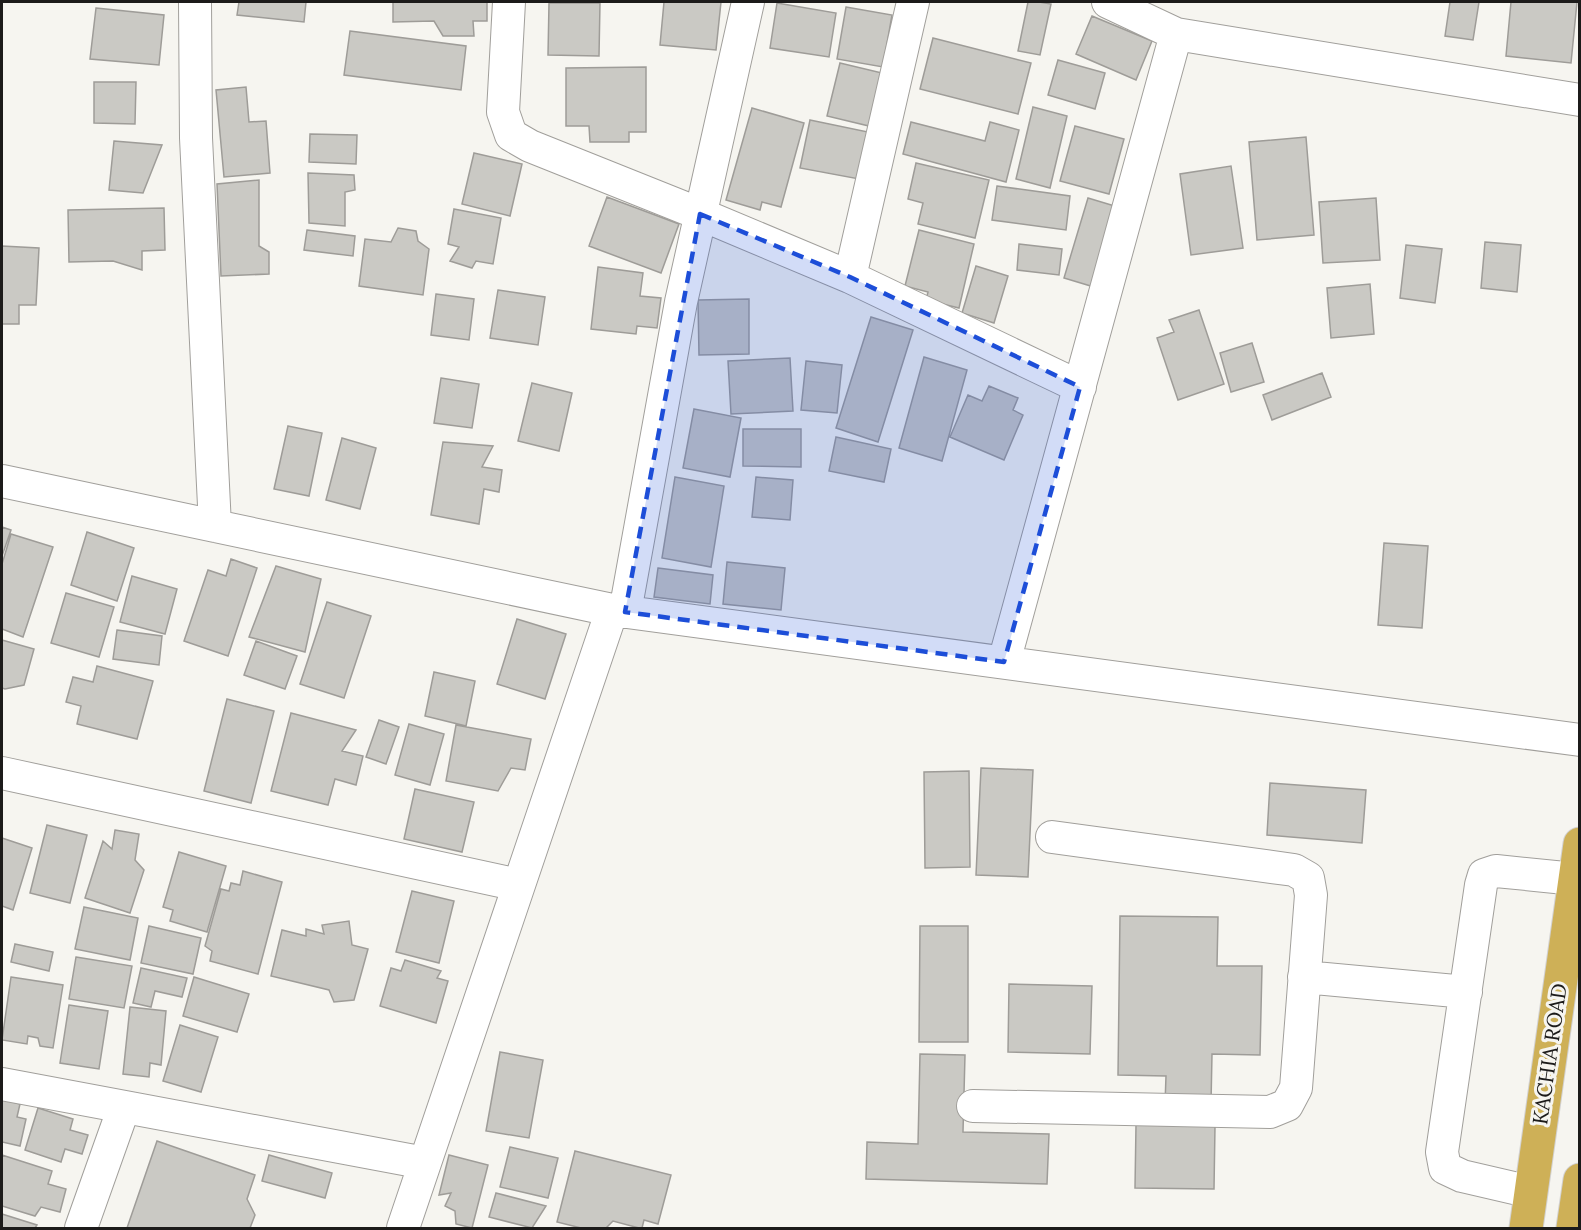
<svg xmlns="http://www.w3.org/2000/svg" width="1581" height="1230" font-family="Lora,serif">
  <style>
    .building { fill: #cac9c4; stroke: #9e9c98; stroke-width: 1.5 }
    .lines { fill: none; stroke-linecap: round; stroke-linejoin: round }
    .minor-casing { stroke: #a19f9b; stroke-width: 34 }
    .highway-casing { stroke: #d2d1d1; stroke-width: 35 }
    .minor { stroke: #fff; stroke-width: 32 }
    .highway { stroke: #ceb057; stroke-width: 33 }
    .marked { fill: #1d4ed8; fill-opacity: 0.2; stroke: #1d4ed8; stroke-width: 4.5; stroke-dasharray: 12 8; stroke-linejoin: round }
    .labels { text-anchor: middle; stroke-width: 6; stroke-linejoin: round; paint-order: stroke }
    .street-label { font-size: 21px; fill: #1c1b1a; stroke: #f6f5f0 }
  </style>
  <rect width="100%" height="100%" fill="#f6f5f0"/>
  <path class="building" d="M239,2h67l-2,20 -67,-7z
    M393,2h94v19h-14l1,15h-31l-9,-15 -41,1z
    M664,2h57l-5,48 -56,-5z
    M1028,2h11l12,2 -11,51 -22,-4z
    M1450,2h29l-6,38 -28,-4z
    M1511,2h66l-6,61 -65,-7z
    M549,3h51l-1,53 -51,-1z
    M777,3l59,10 -7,44 -59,-9z
    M846,7l46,8 -9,52 -46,-8z
    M96,8l68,7 -5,50 -69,-6z
    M1092,16l60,25 -16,39 -60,-26z
    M350,31l116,15 -5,44 -117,-15z
    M933,38l98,25 -13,51 -98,-25z
    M1058,60l47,13 -10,36 -47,-14z
    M840,63l42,10 -13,53 -42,-10z
    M646,67v65h-17v10h-39l-1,-16h-23v-58z
    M94,82h42l-1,42 -41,-1z
    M246,87l3,35 17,-1 4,52 -46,4 -8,-87z
    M1033,107l34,9 -17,72 -34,-9z
    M752,108l52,15 -23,84 -19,-5 -2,8 -34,-10z
    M810,120l58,12 -9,47 -59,-11z
    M911,122l74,19 5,-19 29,8 -13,52 -103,-28z
    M1075,126l49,13 -15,55 -49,-13z
    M310,134l47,1 -1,29 -47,-2z
    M1306,137l8,98 -57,5 -8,-98z
    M114,141l48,4 -19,48 -34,-3z
    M474,153l48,11 -12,52 -48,-12z
    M916,163l73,17 -14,58 -57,-14 5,-21 -15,-4z
    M1231,166l12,82 -52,7 -11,-81z
    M308,173l46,2 1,15 -10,2v34l-36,-3z
    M259,180v66l10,6v22l-48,2 -4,-92z
    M997,186l73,10 -4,34 -74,-10z
    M607,197l72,27 -18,49 -72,-27z
    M1088,198l30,9 -24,80 -30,-9z
    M1376,198l4,62 -57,3 -4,-61z
    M164,208l1,42 -23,1v19l-29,-9 -44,1 -1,-52z
    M454,209l47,9 -8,46 -17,-3 -4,7 -22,-7 9,-14 -11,-3z
    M398,228l18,3 2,10 11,8 -6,46 -64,-9 6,-47 26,3z
    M307,230l48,6 -2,20 -49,-6z
    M919,230l55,14 -15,64 -33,-8 2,-8 -23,-6z
    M1485,242l36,3 -4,47 -36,-4z
    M1019,244l43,5 -3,26 -42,-5z
    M1406,245l36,4 -7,54 -35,-5z
    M2,246l37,2 -3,57h-17v19h-17z
    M976,266l32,10 -14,47 -32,-10z
    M598,267l45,6 -3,23 21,2 -4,30 -20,-2 -1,8 -45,-5z
    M1370,284l4,50 -43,4 -4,-50z
    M498,290l47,7 -7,48 -48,-7z
    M436,294l38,5 -5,41 -38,-5z
    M749,299v55l-50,1 -1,-55z
    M1199,310l25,74 -46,16 -21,-62 17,-6 -5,-12z
    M871,317l42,13 -35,112 -42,-14z
    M1252,343l12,39 -33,10 -11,-39z
    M924,357l43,13 -25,91 -43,-13z
    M790,358l3,53 -62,3 -3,-53z
    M806,361l36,4 -5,48 -36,-3z
    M1322,373l9,24 -59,23 -9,-25z
    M441,378l38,6 -7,44 -38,-5z
    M532,383l40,10 -13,58 -41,-10z
    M989,386l29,12 -5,12 10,5 -19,45 -54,-23 18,-42 14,6z
    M694,409l47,9 -11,59 -47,-9z
    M288,426l34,7 -13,63 -35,-7z
    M743,429h58v38l-58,-1z
    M836,437l55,12 -7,33 -55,-11z
    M342,438l34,10 -16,61 -34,-9z
    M443,442l50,4 -11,21 20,3 -3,22 -15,-3 -5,35 -48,-9z
    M675,477l49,9 -13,81 -49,-9z
    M756,477l37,3 -3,40 -38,-3z
    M2,527l9,3 -9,26z
    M87,532l47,16 -17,53 -46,-16z
    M11,534l42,13 -30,90 -21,-8v-65z
    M1384,543l44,3 -6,82 -44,-3z
    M231,559l26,9 -29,88 -44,-15 24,-71 18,6z
    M727,562l58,6 -4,42 -58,-6z
    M276,566l45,13 -16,73 -56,-15z
    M658,568l55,7 -3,29 -56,-7z
    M132,576l45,13 -12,45 -45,-12z
    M66,593l48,14 -15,50 -48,-14z
    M327,602l44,14 -27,82 -44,-14z
    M517,619l49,15 -21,65 -48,-15z
    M117,630l45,6 -3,29 -46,-6z
    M2,640l32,9 -10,36 -19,4 -3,-1z
    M256,641l41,15 -12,33 -41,-14z
    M97,666l56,15 -16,58 -60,-15 4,-18 -15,-4 7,-25 20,5z
    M434,672l41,9 -9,45 -41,-10z
    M227,699l47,12 -23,92 -47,-12z
    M291,713l65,17 -14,21 21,5 -7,29 -21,-6 -7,26 -57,-14z
    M379,720l20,7 -13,37 -20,-7z
    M409,724l35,10 -14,51 -35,-10z
    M456,725l75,14 -6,31 -14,-2 -13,23 -52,-10z
    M981,768l52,2 -5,107 -52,-2z
    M969,771l1,96 -45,1 -1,-96z
    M1270,783l96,7 -4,53 -95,-8z
    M415,789l59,13 -12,50 -58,-13z
    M47,825l40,10 -17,68 -40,-10z
    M115,830l24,4 -4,26 9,10 -14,43 -45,-15 18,-57 9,8z
    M2,838l30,10 -19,62 -11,-4z
    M179,852l47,14 -19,66 -37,-11 3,-11 -10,-3z
    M243,871l39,11 -24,92 -48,-13 2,-10 -7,-5 16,-57 8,2 2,-8 9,2z
    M412,891l42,10 -15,62 -43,-11z
    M84,907l54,11 -8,42 -55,-11z
    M1120,916l98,1 -1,49h45l-2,89 -48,-1 -1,50h-46l1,-28 -48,-1z
    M349,921l3,24 16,4 -14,51 -20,2 -5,-12 -58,-14 11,-46 24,6v-7l18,5 -2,-9z
    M149,926l52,12 -8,36 -52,-11z
    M920,926h48v116h-49z
    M15,944l38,8 -4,19 -38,-9z
    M76,957l56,9 -8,42 -55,-9z
    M405,960l36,11 -4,7 11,3 -12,42 -56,-17 11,-38 10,3z
    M141,968l46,10 -5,19 -27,-6 -4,16 -18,-4z
    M11,977l52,8 -10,63 -13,-2 -2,-8 -10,-2 -1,8 -25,-4z
    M194,977l55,17 -12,38 -54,-16z
    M1009,984l83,2 -2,68 -82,-2z
    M69,1005l39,6 -9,58 -39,-6z
    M130,1007l36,4 -5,54 -11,-2 -1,14 -26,-3z
    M180,1025l38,12 -17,55 -38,-11z
    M500,1052l43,8 -14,78 -43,-7z
    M920,1054l45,1 -2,77 86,2 -2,50 -181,-5 1,-37 51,2z
    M2,1099l18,5 -3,13 9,2 -6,27 -18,-4z
    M38,1108l35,11 -3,11 18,5 -6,19 -17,-5 -4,13 -36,-12z
    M1136,1125l79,1 -1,63 -79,-1z
    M157,1141l98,34 -8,24 8,16 -5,13h-123z
    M510,1147l48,11 -10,40 -48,-11z
    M575,1151l96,24 -13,49 -14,-4 -2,8h-3l-26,-7 -7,7h-25l-24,-6z
    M2,1155l50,16 -4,13 18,5 -6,23 -19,-5 -6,9 -33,-10z
    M269,1155l63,18 -7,25 -63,-17z
    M449,1155l39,10 -16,63 -16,-4 -1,-13 -10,-5 6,-13 -12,2z
    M496,1193l50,13 -14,22 -43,-11z
    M2,1214l35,11 -2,3h-33z"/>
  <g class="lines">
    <g class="minor-casing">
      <path id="minor" d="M195,2l1,136 19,388
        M509,2l-6,110 8,23 19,11 170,68 150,63 230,110
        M1108,2l68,32 404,66
        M850,277l63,-275
        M2,481l610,129 968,130
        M625,612l56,-310 67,-300
        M1004,662l172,-628
        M2,773l517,112
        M1304,977l162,15
        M2,1084l423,79
        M973,1106l297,6 17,-7 9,-17 15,-193 -3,-17 -14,-8 -242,-33
        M1531,1192l-69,-16 -17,-8 -3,-16 39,-267 3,-10 12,-4 79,8
        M81,1228l43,-121
        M403,1228l209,-618"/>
    </g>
    <g class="highway-casing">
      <path id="highway" d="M1526,1228l54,-384
        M1573,1228l7,-48"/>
    </g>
    <use href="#minor" class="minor"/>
    <use href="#highway" class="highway"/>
  </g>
  <path class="marked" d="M700,214l150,63 230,110 -76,275 -379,-50z"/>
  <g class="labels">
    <g class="street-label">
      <text transform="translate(1550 1054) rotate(-82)" y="7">KACHIA ROAD</text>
    </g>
  </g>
  <rect width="1581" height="1230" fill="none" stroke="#1c1b1a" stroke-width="6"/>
</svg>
